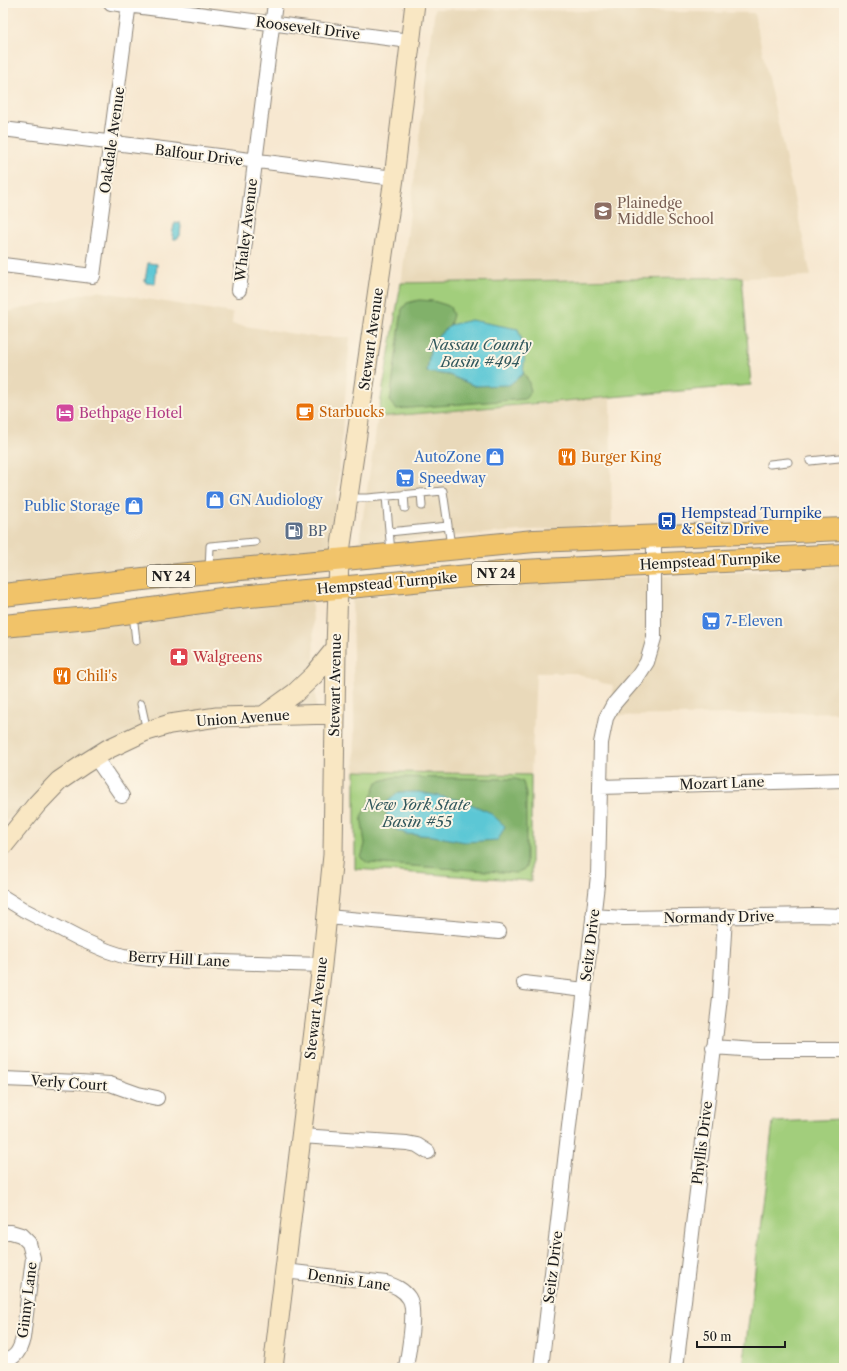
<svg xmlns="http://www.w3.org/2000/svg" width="847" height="1371" font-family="'Libre Caslon Text',serif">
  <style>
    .built { fill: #e9d9ba }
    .green { fill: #a2ce7b; stroke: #5f754c }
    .forest { fill: #81b16b; stroke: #4e6644 }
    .water { fill: #5cc7d5; stroke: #3c7278 }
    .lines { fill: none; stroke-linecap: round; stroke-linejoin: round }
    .lane-casing { stroke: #8a8276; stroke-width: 9 }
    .street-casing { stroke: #8a8276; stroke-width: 16 }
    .secondary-casing { stroke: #8a8276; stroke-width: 21 }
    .primary-casing { stroke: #8a8276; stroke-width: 24 }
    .lane { stroke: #fff; stroke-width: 7 }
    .street { stroke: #fff; stroke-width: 14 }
    .secondary { stroke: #f9e7c3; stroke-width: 19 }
    .primary { stroke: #f1c369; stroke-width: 22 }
    .labels { text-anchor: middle; stroke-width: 4; stroke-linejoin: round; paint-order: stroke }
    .shield { fill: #fcf5e5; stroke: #5f5d58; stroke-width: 1 }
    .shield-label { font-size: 13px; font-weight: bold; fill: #1c1c1c }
    .street-label { font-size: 14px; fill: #1c1c1c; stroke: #fcf5e5 }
    .education-label { font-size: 14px; fill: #785e54; stroke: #fcf5e5; text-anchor: start }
    .food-label { font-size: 14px; fill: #c56008; stroke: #fcf5e5; text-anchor: start }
    .hotel-label { font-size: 14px; fill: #b23c85; stroke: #fcf5e5; text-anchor: start }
    .shop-label { font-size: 14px; fill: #366cbe; stroke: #fcf5e5; text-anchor: start }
    .transit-label { font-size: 14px; fill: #164399; stroke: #fcf5e5; text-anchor: start }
    .service-label { font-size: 14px; fill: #4e5e75; stroke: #fcf5e5; text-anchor: start }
    .health-label { font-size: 14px; fill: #be3a42; stroke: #fcf5e5; text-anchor: start }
    .water-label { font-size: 15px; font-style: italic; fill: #32585d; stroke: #fcf5e5 }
  </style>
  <rect width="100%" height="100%" fill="#fcf5e5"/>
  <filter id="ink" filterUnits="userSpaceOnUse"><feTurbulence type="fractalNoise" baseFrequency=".025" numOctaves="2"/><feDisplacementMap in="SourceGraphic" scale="8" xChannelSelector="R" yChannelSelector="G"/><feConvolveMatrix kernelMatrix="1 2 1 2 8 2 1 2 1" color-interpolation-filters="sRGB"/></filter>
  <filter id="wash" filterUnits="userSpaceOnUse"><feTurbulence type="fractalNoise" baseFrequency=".012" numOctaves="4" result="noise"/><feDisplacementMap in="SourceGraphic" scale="16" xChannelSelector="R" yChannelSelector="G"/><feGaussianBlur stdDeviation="0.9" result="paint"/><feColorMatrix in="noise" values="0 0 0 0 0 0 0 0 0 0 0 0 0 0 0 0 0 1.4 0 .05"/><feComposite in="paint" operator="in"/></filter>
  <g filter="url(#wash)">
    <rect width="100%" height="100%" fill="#f7e8d1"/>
    <path class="built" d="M435,9l319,4 57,263 -69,2 9,107 -148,13h7l2,126 -253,19 19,-126 160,-13 -138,-110z
      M97,291l136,22 -1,11 83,13h35l-18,218 -329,35v-277z
      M844,565v147l-230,4 -1,-31 -11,-2 -26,-10h-40l-5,102 -176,-4 -3,-172 142,-15 82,-6 67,-1 88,-4z
      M312,596l4,115 -157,11 -92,48 -64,53v-193z"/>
    <path class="green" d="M742,277l9,108 -373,32 23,-134z
      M355,771l176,4v106l-176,-12z
      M842,1119l2,5v244h-101l30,-246z"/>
    <path class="forest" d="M419,300l14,1 13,4 4,2 3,8 -3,10 -19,18 -4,29 22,3 26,11 47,-12 1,-2 5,8 3,11 -6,8 -129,10 -6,-7 12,-93 5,-6z
      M394,777l113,2h9l7,3 3,11v75l-10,5 -148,-10 -7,-5 4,-14 -4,-28 7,-11 9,-23z"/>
    <path class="water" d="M176,222l4,1 1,3 -1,10 -4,3h-2l-2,-4 2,-10z
      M148,263l9,1 -2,20 -9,-1 -1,-2z
      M471,320l47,9c7,19 7,26 5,45l-14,11 -34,1 -26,-11 -22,-3 4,-29 19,-18z
      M399,792h20l45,9 25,11 16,14 -7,14 -33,2 -32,-6 -27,-2 -18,-8 -3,-22z"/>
  </g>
  <g filter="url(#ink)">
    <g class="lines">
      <g class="lane-casing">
        <path id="lane" d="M810,461l29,-3
          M770,464l18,-2
          M421,493l1,13
          M404,494l1,14
          M386,497l5,55
          M348,498h20l75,-7 8,55
          M389,532l59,-6
          M209,571l1,-25 45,-4
          M133,614l3,27
          M141,704l6,27"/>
      </g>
      <g class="street-casing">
        <path id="street" d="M111,3l299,38
          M3,129l391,49
          M3,265l90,11 36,-273
          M239,290l36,-287
          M95,757l27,39
          M600,787l244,-7
          M3,897l21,13 56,29 28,12 15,5 36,4 163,5
          M593,916l31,2 192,-3 28,1
          M327,917l172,15
          M524,983l61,7
          M713,1047l44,3h87
          M3,1079l77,3 30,2 28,10 19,4
          M301,1136l106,7 10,2 11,7
          M3,1232h8l10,3 8,8 4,15 -10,80c-3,12 -7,21 -20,23
          M285,1271l101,12c9,3 17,6 23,15 8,12 -1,55 -3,70
          M541,1368l57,-492 3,-133 5,-25 7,-13 25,-29 9,-14 7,-24v-102
          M676,1368l44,-370 5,-81"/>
      </g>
      <g class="secondary-casing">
        <path id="secondary" d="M263,716l32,-23 19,-18 22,-27
          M3,846l34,-42 22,-23 25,-17 24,-15 36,-17 26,-8 47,-7 118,-3
          M273,1368l49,-403 11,-110 3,-207 3,-89 55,-381 21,-175"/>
      </g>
      <g class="primary-casing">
        <path id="primary" d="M3,595l175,-20 356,-34 310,-12
          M3,626l86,-8 140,-20 294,-27 321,-16"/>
      </g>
      <use href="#lane" class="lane"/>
      <use href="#street" class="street"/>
      <use href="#secondary" class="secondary"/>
      <use href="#primary" class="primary"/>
    </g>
  </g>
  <defs>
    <g id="school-square" transform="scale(1)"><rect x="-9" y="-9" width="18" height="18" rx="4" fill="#8d6e63" stroke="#fcf5e5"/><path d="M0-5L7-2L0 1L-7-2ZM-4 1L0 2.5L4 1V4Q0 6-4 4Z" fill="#fff"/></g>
    <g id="cafe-square" transform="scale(1)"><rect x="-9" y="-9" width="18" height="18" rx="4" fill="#e8710a" stroke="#fcf5e5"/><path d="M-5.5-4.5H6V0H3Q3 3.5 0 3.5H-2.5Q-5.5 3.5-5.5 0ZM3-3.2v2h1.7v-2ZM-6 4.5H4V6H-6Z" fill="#fff"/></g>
    <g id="hotel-square" transform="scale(1)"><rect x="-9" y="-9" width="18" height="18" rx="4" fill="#d1479c" stroke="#fcf5e5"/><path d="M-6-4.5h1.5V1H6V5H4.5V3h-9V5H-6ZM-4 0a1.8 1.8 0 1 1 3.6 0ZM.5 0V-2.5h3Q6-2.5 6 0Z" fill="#fff"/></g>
    <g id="shop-square" transform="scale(1)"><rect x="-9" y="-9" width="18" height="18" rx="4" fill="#3f7fe0" stroke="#fcf5e5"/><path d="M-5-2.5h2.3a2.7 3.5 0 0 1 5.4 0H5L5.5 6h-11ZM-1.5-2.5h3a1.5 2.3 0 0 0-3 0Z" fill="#fff"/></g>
    <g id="restaurant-square" transform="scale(1)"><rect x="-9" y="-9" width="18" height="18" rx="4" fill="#e8710a" stroke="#fcf5e5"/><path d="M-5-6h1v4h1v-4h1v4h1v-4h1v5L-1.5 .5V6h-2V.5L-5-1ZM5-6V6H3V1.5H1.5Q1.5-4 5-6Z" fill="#fff"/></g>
    <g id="supermarket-square" transform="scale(1)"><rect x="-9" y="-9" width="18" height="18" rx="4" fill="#3f7fe0" stroke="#fcf5e5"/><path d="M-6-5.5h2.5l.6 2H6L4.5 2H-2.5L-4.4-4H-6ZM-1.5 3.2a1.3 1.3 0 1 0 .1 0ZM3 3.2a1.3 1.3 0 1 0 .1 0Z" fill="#fff"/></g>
    <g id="bus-square" transform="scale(1)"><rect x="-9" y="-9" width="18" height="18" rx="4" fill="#1a4fb4" stroke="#fcf5e5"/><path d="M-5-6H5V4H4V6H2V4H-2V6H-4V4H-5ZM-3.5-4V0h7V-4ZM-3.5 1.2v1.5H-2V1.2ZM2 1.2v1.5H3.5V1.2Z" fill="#fff"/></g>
    <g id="fuel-square" transform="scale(1)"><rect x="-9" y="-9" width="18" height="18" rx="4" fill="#5c6f8a" stroke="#fcf5e5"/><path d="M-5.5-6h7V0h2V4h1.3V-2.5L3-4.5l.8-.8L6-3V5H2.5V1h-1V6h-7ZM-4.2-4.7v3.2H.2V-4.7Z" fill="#fff"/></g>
    <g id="pharmacy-square" transform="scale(1)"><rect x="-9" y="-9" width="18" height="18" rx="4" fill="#e0444e" stroke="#fcf5e5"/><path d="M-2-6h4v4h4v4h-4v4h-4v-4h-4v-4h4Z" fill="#fff"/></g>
  </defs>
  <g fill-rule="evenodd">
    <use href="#school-square" x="603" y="211"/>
    <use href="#cafe-square" x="305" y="412"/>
    <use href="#hotel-square" x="65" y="413"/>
    <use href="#shop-square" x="495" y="457"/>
    <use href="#restaurant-square" x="567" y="457"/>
    <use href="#supermarket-square" x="405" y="478"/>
    <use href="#shop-square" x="215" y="500"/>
    <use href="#shop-square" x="134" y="506"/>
    <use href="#bus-square" x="667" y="521"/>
    <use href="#fuel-square" x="294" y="531"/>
    <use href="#supermarket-square" x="711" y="621"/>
    <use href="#pharmacy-square" x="179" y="657"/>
    <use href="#restaurant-square" x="62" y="676"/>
  </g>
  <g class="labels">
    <g class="shield">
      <rect x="472" y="562" width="48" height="22" rx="3"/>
      <rect x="147" y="565" width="48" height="22" rx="3"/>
    </g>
    <g class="shield-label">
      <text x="496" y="578">NY 24</text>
      <text x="171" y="581">NY 24</text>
    </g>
    <g class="street-label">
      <text transform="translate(308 28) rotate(7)" y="5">Roosevelt Drive</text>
      <text transform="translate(112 140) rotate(-82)" y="5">Oakdale Avenue</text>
      <text transform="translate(199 155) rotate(7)" y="5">Balfour Drive</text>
      <text transform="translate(246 230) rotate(-83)" y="5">Whaley Avenue</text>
      <text transform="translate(371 339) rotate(-82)" y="5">Stewart Avenue</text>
      <text transform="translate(710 561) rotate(-3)" y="5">Hempstead Turnpike</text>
      <text transform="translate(387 583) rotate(-5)" y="5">Hempstead Turnpike</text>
      <text transform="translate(335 685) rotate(-89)" y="5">Stewart Avenue</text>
      <text transform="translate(243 718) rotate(-4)" y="5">Union Avenue</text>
      <text transform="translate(722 783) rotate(-2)" y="5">Mozart Lane</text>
      <text transform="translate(719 917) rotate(-1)" y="5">Normandy Drive</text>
      <text transform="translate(590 945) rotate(-83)" y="5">Seitz Drive</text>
      <text transform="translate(179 959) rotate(3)" y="5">Berry Hill Lane</text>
      <text transform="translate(316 1008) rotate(-83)" y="5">Stewart Avenue</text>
      <text transform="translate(69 1083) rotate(4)" y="5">Verly Court</text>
      <text transform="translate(702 1143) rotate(-83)" y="5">Phyllis Drive</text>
      <text transform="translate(553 1267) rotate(-83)" y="5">Seitz Drive</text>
      <text transform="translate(349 1280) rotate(8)" y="5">Dennis Lane</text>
      <text transform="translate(27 1300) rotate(-83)" y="5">Ginny Lane</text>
    </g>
    <g class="education-label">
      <text x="617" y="208">Plainedge<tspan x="617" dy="16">Middle School</tspan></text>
    </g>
    <g class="food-label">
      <text x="319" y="417">Starbucks</text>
      <text x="581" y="462">Burger King</text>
      <text x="76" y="681">Chili's</text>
    </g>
    <g class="hotel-label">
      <text x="79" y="418">Bethpage Hotel</text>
    </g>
    <g class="shop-label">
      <text x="481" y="462" text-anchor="end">AutoZone</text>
      <text x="419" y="483">Speedway</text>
      <text x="229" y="505">GN Audiology</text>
      <text x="120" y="511" text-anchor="end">Public Storage</text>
      <text x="725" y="626">7-Eleven</text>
    </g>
    <g class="transit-label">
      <text x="681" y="518">Hempstead Turnpike<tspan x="681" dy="16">&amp; Seitz Drive</tspan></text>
    </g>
    <g class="service-label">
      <text x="308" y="536">BP</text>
    </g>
    <g class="health-label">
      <text x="193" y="662">Walgreens</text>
    </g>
    <g class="water-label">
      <text x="480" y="350">Nassau County<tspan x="480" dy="17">Basin #494</tspan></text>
      <text x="417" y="810">New York State<tspan x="417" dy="17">Basin #55</tspan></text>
    </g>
  </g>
  <rect width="847" height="1371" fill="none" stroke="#fcf5e5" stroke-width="16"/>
  <path d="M697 1341v6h88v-6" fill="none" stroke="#1c1c1c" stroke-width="2"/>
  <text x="703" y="1341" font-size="12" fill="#1c1c1c" stroke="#fcf5e5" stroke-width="3" paint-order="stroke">50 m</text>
</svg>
